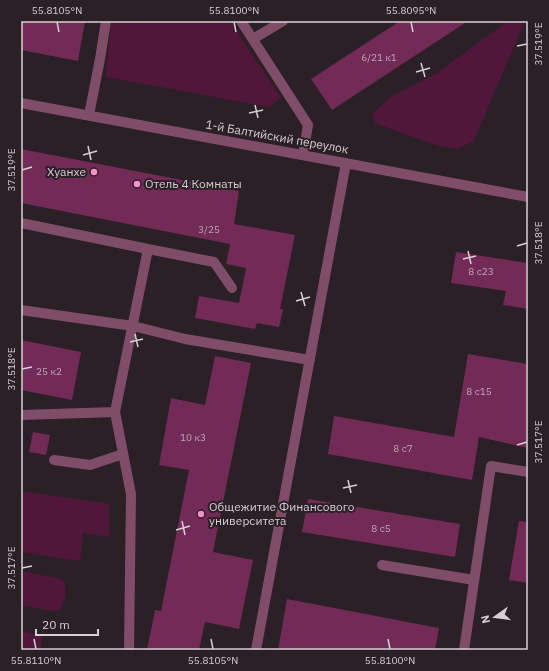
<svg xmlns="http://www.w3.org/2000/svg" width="549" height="671" font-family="'IBM Plex Sans',sans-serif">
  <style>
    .green { fill: #51173b }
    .building { fill: #722a56 }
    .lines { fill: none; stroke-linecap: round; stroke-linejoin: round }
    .minor { stroke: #804d69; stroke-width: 10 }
    .ticks { fill: none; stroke: #d7cfd3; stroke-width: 1.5 }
    .poi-dot { fill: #f890cb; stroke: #2b2026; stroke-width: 1.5 }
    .labels { text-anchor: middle; stroke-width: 4; stroke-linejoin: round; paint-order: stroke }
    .number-label { font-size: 10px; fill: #bea6b4 }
    .street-label { font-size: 12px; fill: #d7cfd3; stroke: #2b2026 }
    .poi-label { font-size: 12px; fill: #d7cfd3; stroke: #2b2026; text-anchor: start }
    .neatline { fill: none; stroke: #d7cfd3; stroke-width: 1.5 }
    .ticks-label { font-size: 10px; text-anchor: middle; fill: #d7cfd3 }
  </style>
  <rect width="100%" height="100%" fill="#2b2026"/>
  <path class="green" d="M111,21h119l51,77 -12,9 -163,-30z
    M508,21h16l-1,4 -49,116 -18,8 -21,-4 -60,-22 -2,-10 16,-15 48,-25z
    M21,491l88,13v33l-26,-4 -3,28 -59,-9z
    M21,571l36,7 7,3c3,11 1,19 -4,29l-8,1 -31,-6z
    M21,631l22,5 -3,14h-19z"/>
  <path class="building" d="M21,21h64l-7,40 -57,-11z
    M400,21h68l-136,89 -21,-31z
    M21,149l218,42 -5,33 61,11 -15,74 3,1 -4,17 -22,-4 -2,6 -60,-11 4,-22 40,7 7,-35 -20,-4 4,-20 -209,-41z
    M456,252l72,11v46l-25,-4 3,-14 -55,-8z
    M21,340l60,12 -9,48 -51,-10z
    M468,354l60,10v84l-49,-11 -7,43 -144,-26 6,-38 120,21z
    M215,356l36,7 -38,189 40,8 -14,69 -34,-7 -6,28h-52l8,-40 6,1 28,-141 -30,-5 12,-67 34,7z
    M33,432l17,3 -4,20 -17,-3z
    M308,499l152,25 -5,33 -153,-25z
    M519,521l9,1v61l-19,-3z
    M287,599l152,29 -4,22h-157z"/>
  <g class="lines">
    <path class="minor" d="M241,21l67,104 -5,30
      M253,39l30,-18
      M21,103l507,94
      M89,115l11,-56 6,-38
      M21,223l127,26 -33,163 16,82 -2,156
      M148,249l66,13 18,26
      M21,310l112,16 52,13 125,21
      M21,415l94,-3
      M54,460l36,5 33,-11
      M382,565l92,15
      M256,650l90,-487
      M464,650l27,-184 37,6"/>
  </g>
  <path class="ticks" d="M57,22l2,10M234,22l2,10M411,22l2,10M517,46l10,-2M421,63l4,14M416,72l14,-4M255,105l3,13M249,113l14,-3M88,146l3,14M83,155l14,-4M22,170l10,-3M517,246l10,-3M468,251l3,13M463,259l13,-3M301,292l4,14M296,301l14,-4M135,334l3,13M130,342l13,-3M22,369l10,-2M517,445l10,-3M348,480l3,13M343,488l14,-3M182,521l3,14M176,530l14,-4M22,568l10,-2M34,639l2,10M211,639l2,10M388,639l2,10"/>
  <g class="poi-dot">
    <circle cx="94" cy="172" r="4"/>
    <circle cx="137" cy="184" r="4"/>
    <circle cx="201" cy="514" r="4"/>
  </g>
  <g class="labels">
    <g class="number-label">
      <text x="379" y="61">6/21 к1</text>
      <text x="209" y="233">3/25</text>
      <text x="481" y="275">8 с23</text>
      <text x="49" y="375">25 к2</text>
      <text x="479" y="395">8 с15</text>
      <text x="193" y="441">10 к3</text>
      <text x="403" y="452">8 с7</text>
      <text x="381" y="532">8 с5</text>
    </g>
    <g class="street-label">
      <text transform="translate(277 137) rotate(10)" y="4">1-й Балтийский переулок</text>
    </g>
    <g class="poi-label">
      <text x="86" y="176" text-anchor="end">Хуанхе</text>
      <text x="145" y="188">Отель 4 Комнаты</text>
      <text x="209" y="511">Общежитие Финансового<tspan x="209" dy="14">университета</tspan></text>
    </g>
  </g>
  <rect width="549" height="671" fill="none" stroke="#2b2026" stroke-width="44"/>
  <g transform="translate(495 617) rotate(256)" stroke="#2b2026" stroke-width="3" paint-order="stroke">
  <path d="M0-3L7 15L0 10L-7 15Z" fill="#d7cfd3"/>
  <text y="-6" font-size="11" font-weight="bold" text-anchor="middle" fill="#d7cfd3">N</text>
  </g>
  <path d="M36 629v6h62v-6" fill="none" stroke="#d7cfd3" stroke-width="2"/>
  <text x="42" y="629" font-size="12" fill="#d7cfd3" stroke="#2b2026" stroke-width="3" paint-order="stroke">20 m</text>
  <rect x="22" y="22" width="505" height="627" class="neatline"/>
  <g class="ticks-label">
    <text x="57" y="14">55.8105°N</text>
    <text x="234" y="14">55.8100°N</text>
    <text x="411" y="14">55.8095°N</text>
    <text transform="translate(538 44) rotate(-90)" y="4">37.519°E</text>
    <text transform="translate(11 170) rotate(-90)" y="4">37.519°E</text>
    <text transform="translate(538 243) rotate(-90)" y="4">37.518°E</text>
    <text transform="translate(11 369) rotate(-90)" y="4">37.518°E</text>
    <text transform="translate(538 442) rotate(-90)" y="4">37.517°E</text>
    <text transform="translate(11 568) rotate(-90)" y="4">37.517°E</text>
    <text x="36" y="664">55.8110°N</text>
    <text x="213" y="664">55.8105°N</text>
    <text x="390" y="664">55.8100°N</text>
  </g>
</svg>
